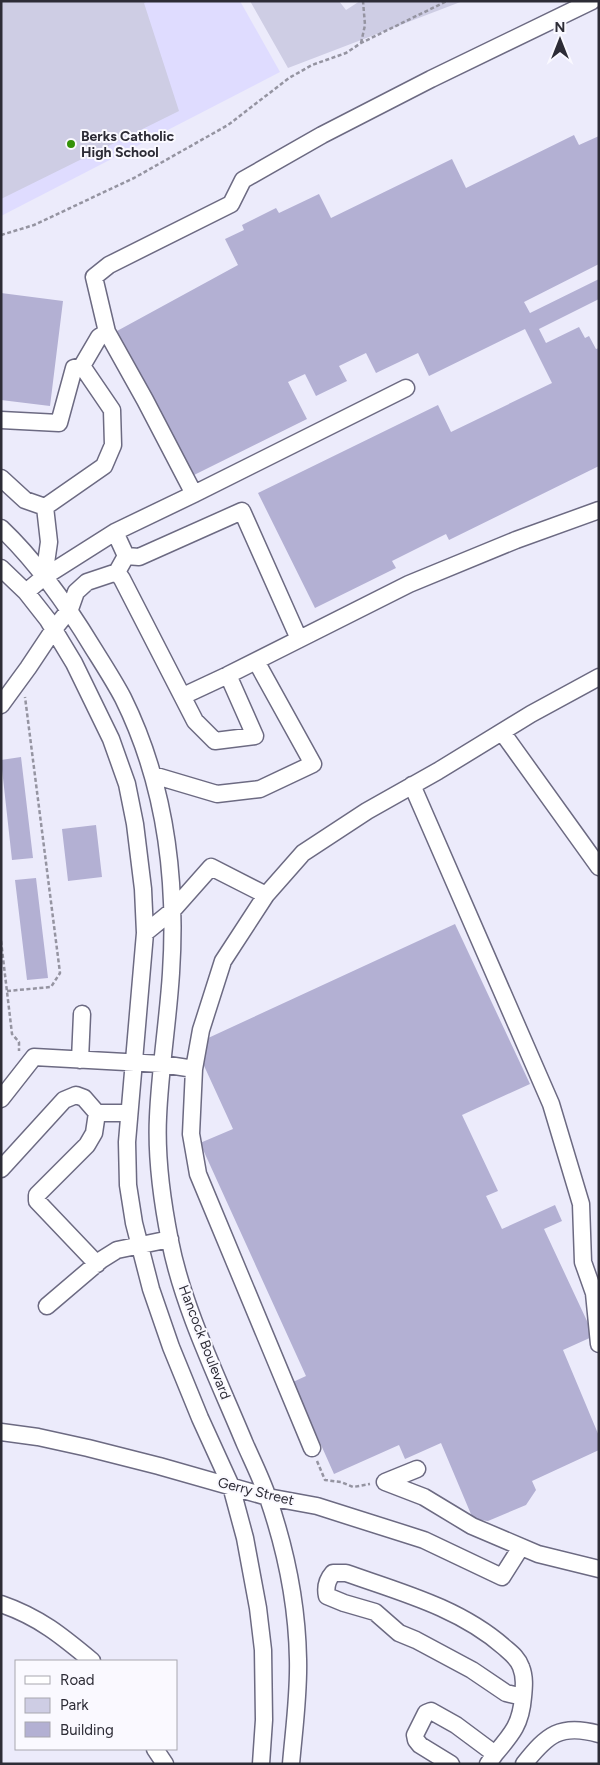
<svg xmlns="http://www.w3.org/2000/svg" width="600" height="1765" font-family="Figtree,sans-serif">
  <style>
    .built { fill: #dfdcff }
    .green { fill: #cecde4 }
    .building { fill: #b3b0d3 }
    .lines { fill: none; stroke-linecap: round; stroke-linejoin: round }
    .minor-casing { stroke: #6c6a82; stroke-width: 19 }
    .path { stroke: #9594a1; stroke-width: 2.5; stroke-dasharray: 4 2.5; stroke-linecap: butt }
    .minor { stroke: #fff; stroke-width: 16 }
    .poi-dot { fill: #359209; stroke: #faf9ff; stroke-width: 2 }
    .labels { text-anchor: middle; stroke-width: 4; stroke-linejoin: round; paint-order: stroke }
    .poi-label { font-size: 14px; font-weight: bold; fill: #2d2c36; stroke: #faf9ff; text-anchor: start }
    .street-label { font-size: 14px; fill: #2d2c36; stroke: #faf9ff }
  </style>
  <rect width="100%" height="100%" fill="#ecebfb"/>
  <path class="built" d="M1,1h239l40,71 -279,144z"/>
  <path class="green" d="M1,1h147l-4,2 35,108 -178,88z
    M250,1h89l7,9 14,-9h103l-175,67z"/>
  <path class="building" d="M574,135l5,10 20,-9v128l-75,38 6,11 69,-34v20l-60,30 7,14 33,-16 6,11 4,-2 7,13 3,-1v118l-150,74 -3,-6 -54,27 4,7 -81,40 -57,-115 180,-88 13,27 101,-49 -27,-54 -96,47 -11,-23 -42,20 -10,-20 -27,13 8,15 -31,15 -11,-22 -17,8 19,37 -117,58 -73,-146 121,-66 -13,-26 19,-9 -2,-5 34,-17 3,5 40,-19 12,24 121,-59 14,29z
    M1,293l62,8 -13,105 -49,-6z
    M21,757l12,101 -21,2 -11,-100z
    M96,825l6,52 -34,4 -6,-52z
    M36,878l12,100 -21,2 -12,-100z
    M455,924l75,160 -68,31 36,76 -12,5 16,33 53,-24 7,16 -18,8 50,107 -31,14 36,86v14l-67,31 4,9 -10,15 -38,16 -15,-2 -32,-76 -36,16 -6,-14 -65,29 -41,-92 13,-6 -106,-233 33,-14 -33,-72 6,-18z"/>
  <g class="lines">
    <g class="minor-casing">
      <path id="minor" d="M107,332l38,68 49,94
        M82,366l17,-29 8,-5 -13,-55 15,-12 122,-61 12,-24 79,-45 109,-56 161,-78
        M1,420l58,3 15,-55 8,-2 30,44 1,35 -9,21 -59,41 -20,-7 -24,-22
        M1,528c37,35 66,77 92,120 10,16 21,33 30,50 42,85 54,182 48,275 -3,48 -11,96 -13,144 -2,41 4,84 12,124 13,67 49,140 75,203 8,18 17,36 23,54 18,52 29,107 30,161 1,35 -4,70 -7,105
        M126,556l13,1 103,-46 57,128
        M1,568l25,24 22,28 26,43 37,76 16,45 8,40 8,65 2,44 -18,209 1,43 6,38 17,66 20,58 29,71 31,68 14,52 13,70 5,42 1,70 -3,44
        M117,572l5,7 73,142 20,20 40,-5 -27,-61 181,-91 107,-44 83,-30
        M44,577l5,-35 -4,-35
        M26,592l18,-15 71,-45 79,-38 212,-106
        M183,696l45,-21
        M1,705l27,-37 26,-39 16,-20 6,-17 11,-10 30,-10 9,-16 -11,-24
        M502,732l97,135
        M153,775l64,19 43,-5 53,-25 -57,-103
        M412,785l139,319 30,100 2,58 11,31 5,51
        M145,933l27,-22 39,-44 55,28
        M80,1060l2,-46
        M194,1069l-3,65 7,40 114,274
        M1,1099l33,-42 128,7 32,5 7,-39 22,-69 43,-66 37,-42 64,-42 71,-40 93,-57 68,-37
        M97,1113l-3,20 -7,12 -50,50v6l60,63
        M1,1169l63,-69 12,-5 8,3 13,15h32
        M47,1306l54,-46 16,-10 53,-11
        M1,1432l37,5 50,11 71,18 109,31 49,9 107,34 78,37 19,-30
        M417,1469l-32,13 39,15 48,29 66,28 61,15
        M333,1573h13c54,19 114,35 158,74 7,6 14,11 17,20 4,10 3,20 2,30l-17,-4 -34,-23 -56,-30 -17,-7 -24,-21 -31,-9 -17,-7c-2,-9 0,-16 6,-23z
        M1,1604c38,13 61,32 91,57
        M155,1749l10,15
        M495,1754c17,-20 26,-30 28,-57
        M451,1764l-31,-19 -4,-5 -1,-5 11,-22 5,-2 25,14 39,29 -7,10
        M524,1764c23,-29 36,-41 75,-30"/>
    </g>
    <path class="path" d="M361,43l4,-18 -2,-24
      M1,235l33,-10 100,-47 94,-53 61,-47 23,-13 34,-12 15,-10 86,-42
      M1,941l11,93 7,8v9
      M7,991l44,-4 9,-14 -35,-276
      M317,1461l8,19 16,2 12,5 17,-3"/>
    <use href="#minor" class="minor"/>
  </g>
  <circle class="poi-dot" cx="71" cy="144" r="5"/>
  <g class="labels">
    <g class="poi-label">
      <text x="81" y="141">Berks Catholic<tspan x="81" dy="16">High School</tspan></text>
    </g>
    <g class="street-label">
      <text transform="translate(205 1342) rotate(69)" y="5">Hancock Boulevard</text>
      <text transform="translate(256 1491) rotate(14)" y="5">Gerry Street</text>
    </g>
  </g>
  <rect width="600" height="1765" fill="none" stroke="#2d2c36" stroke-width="5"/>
  <rect x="15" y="1660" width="162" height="90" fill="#faf9ff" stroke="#a8a7af"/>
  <rect x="25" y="1676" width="25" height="8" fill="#ffffff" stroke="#a8a7af"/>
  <text x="60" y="1685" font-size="15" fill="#2d2c36">Road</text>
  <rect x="25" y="1698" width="25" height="15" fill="#cecde4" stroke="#a8a7af"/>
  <text x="60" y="1710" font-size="15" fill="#2d2c36">Park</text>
  <rect x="25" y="1722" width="25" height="15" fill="#b3b0d3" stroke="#a8a7af"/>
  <text x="60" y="1735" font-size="15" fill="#2d2c36">Building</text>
  <g transform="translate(560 40)" stroke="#faf9ff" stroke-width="4" paint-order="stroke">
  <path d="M0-4L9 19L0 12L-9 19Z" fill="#2d2c36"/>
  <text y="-8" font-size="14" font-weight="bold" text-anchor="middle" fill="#2d2c36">N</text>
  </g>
</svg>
